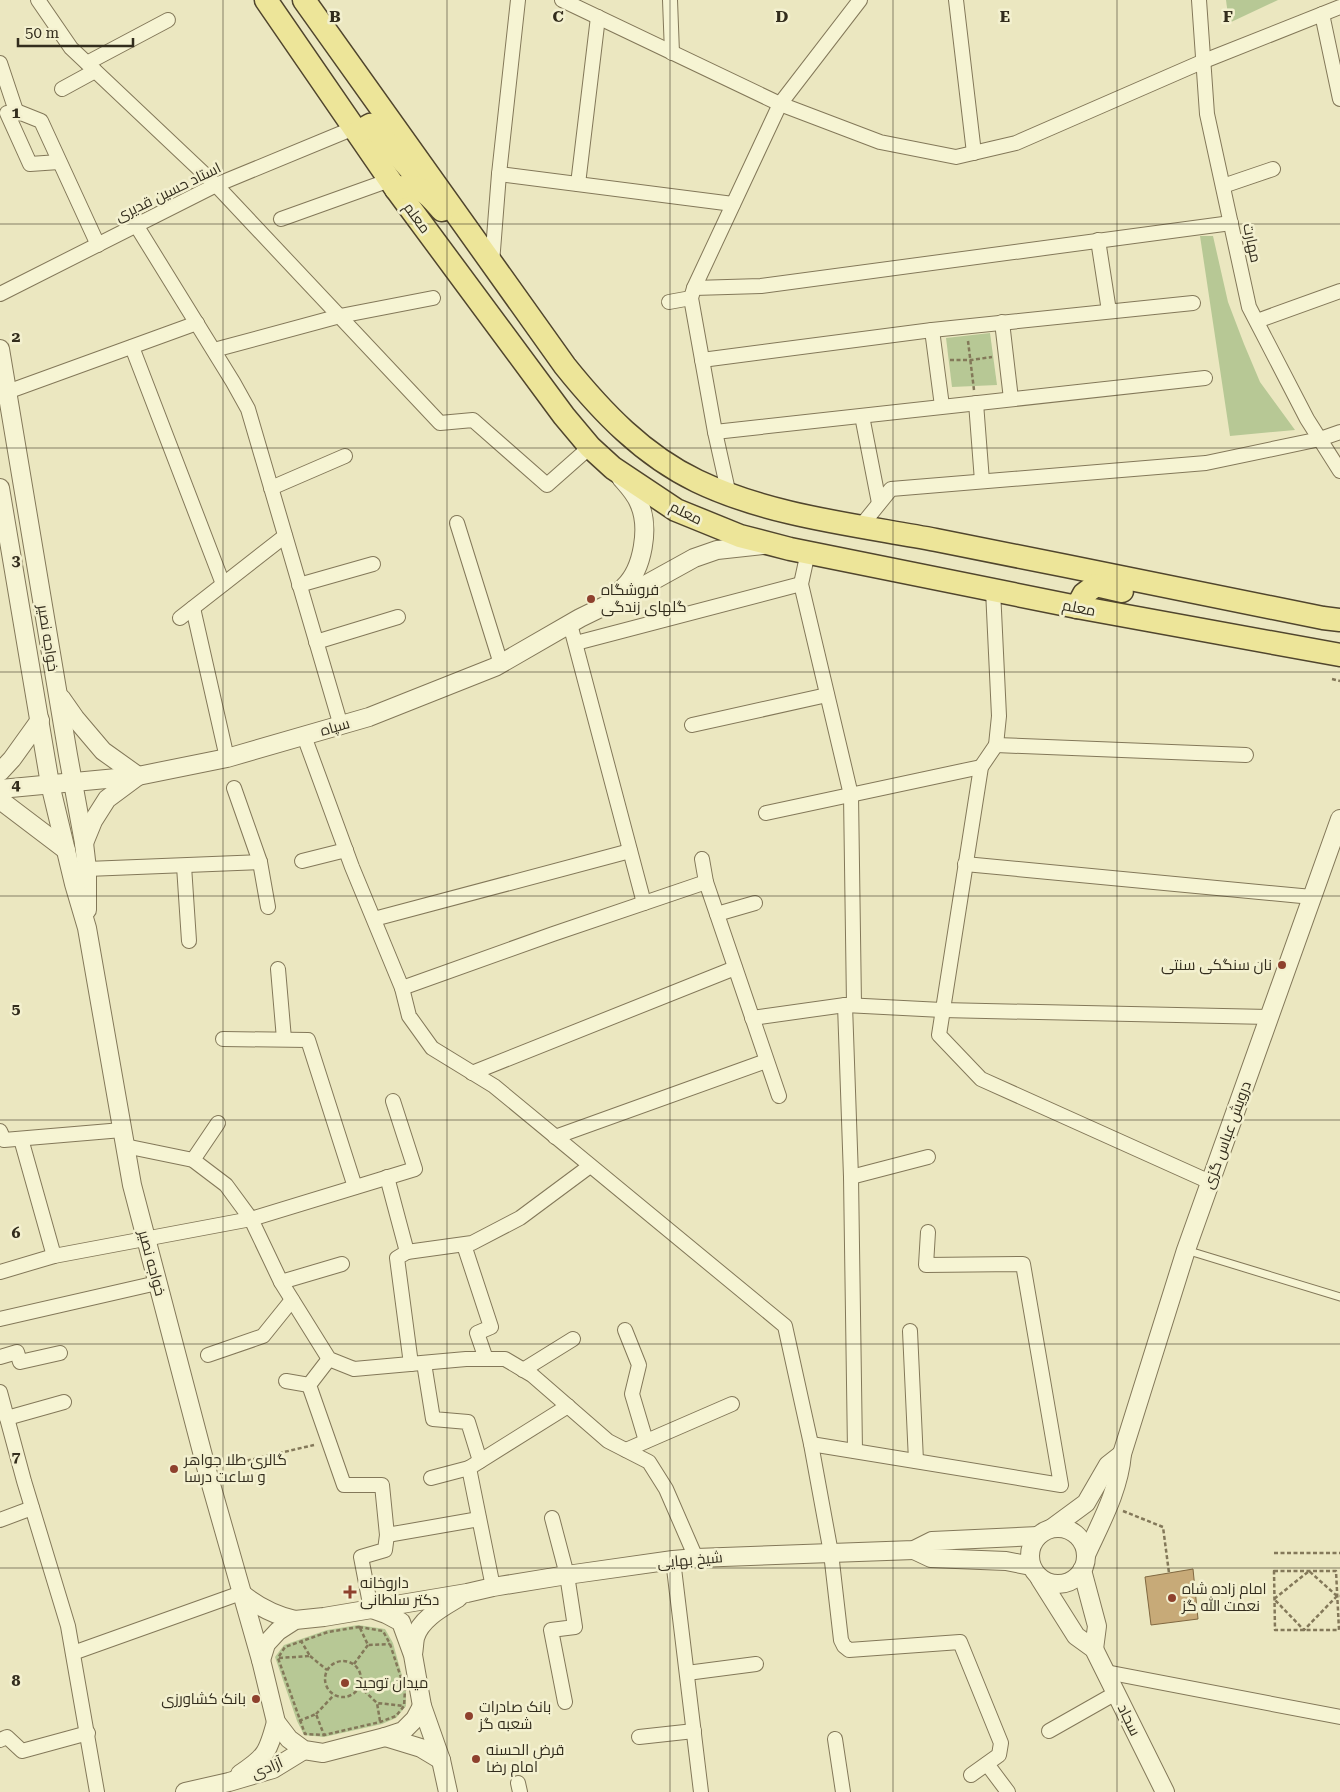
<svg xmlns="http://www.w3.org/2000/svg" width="1340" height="1792" font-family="'Roboto Serif',Cairo,serif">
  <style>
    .green { fill: #b7c895 }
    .building { fill: #c7aa78; stroke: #806840 }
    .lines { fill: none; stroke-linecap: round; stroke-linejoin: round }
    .service-casing { stroke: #837859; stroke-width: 9 }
    .minor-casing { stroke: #837859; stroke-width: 16 }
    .tertiary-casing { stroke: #837859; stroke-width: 20 }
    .primary-casing { stroke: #50452d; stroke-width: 25 }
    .path { stroke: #837859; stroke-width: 2.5; stroke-dasharray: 4 2.5; stroke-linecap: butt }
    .service { stroke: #f6f4d3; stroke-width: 7 }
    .minor { stroke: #f6f4d3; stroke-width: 14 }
    .tertiary { stroke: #f6f4d3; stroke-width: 18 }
    .primary { stroke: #ede599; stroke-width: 22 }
    .grid { fill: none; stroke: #332d1d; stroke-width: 1; stroke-opacity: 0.55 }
    .poi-dot { fill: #8e412d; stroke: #f3f0cf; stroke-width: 2 }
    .labels { text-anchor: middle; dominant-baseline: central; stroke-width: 5; stroke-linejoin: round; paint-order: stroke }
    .street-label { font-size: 15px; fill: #332d1d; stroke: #f3f0cf }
    .poi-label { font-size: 15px; fill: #332d1d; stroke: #f3f0cf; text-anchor: start }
    .grid-label { font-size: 16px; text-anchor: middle; font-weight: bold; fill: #332d1d; stroke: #f3f0cf; stroke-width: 5; stroke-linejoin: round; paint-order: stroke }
  </style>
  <rect width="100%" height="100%" fill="#ebe7c0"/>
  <g class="green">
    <path d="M 1226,0 L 1278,0 L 1229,23 Z"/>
    <path d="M 1200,236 L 1213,236 L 1228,302 L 1244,344 L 1260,382 L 1295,430 L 1230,436 Z"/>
    <path d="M 990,333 L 997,385 L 952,387 L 946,338 Z"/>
    <path d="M 358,1625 L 385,1629 L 393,1643 L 406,1690 L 406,1706 L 396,1718 L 382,1724 L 324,1737 L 304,1735 L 297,1721 L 275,1657 L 284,1645 L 327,1630 Z"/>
  </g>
  <path class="building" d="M 1193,1569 L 1198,1619 L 1151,1625 L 1145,1577 Z"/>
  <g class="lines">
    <defs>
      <path id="service" d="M 1186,1250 L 1340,1297"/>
      <g id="minor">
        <path d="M 38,0 L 71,48 L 216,185 L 440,423 L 473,420 L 547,485 L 590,447"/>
        <path d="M 562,0 L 780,104 L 880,142 L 956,157 L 1016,143 L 1204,61 L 1340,7"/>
        <path d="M 670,0 L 672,53"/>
        <path d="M 956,0 L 974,153"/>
        <path d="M 1199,0 L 1207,114 L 1249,307 L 1307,419 L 1340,471"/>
        <path d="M 1322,14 L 1340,99"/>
        <path d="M 0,63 L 16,111 L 8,113"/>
        <path d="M 87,63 L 168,20"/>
        <path d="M 62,89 L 95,71"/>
        <path d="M 16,111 L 41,121 L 98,245"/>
        <path d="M 7,113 L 30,164 L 59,162"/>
        <path d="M 499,174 L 733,204"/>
        <path d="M 578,184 L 598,17"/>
        <path d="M 1223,186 L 1273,169"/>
        <path d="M 281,219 L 390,180"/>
        <path d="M 136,225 L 233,382 L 248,409 L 341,726"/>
        <path d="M 1098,240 L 1109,311"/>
        <path d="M 492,263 L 499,174 L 518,0"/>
        <path d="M 694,288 L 761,286 L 1231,223"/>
        <path d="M 0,294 L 216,185 L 354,128"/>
        <path d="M 669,302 L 691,298"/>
        <path d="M 1257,321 L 1340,291"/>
        <path d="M 1002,322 L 1011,399"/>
        <path d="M 932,330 L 942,406"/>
        <path d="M 132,347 L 223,584"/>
        <path d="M 214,350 L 340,316 L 433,298"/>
        <path d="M 702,360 L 932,330 L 1193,303"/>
        <path d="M 7,392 L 197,323"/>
        <path d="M 976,403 L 982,481"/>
        <path d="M 862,416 L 879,503"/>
        <path d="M 715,432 L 1205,378"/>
        <path d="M 271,488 L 345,456"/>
        <path d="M 729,495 L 715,432 L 691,298 L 694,288 L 780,104 L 860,0"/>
        <path d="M 457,523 L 501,664"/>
        <path d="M 861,526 L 891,489 L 1206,463 L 1320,439 L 1340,432"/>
        <path d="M 808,552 L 801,584 L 851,795 L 854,1005"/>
        <path d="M 299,585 L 373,564"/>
        <path d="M 993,590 L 999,716 L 996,745 L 981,767 L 939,1035 L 981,1079 L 1210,1182"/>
        <path d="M 193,608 L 227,758"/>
        <path d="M 180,618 L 285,536"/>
        <path d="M 570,624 L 644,903"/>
        <path d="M 316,642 L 398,617"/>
        <path d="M 576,643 L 801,584"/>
        <path d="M 692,725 L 827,695"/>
        <path d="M 304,736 L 352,867 L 402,988 L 553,934 L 706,882"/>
        <path d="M 996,745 L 1246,755"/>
        <path d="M 234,788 L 260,862 L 268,907"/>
        <path d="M 766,813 L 981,767"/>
        <path d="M 702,859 L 706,882 L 779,1096"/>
        <path d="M 302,861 L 346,850"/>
        <path d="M 965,864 L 1312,897"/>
        <path d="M 184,866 L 189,941"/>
        <path d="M 87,869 L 260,862"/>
        <path d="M 717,914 L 755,903"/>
        <path d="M 374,919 L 630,851"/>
        <path d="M 278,969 L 284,1039"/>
        <path d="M 402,988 L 409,1016 L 432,1048 L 494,1086 L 785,1326 L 811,1444 L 831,1553 L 841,1640 L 844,1646 L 849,1650 L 960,1642 L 1001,1743 L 999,1755 L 971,1775"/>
        <path d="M 845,1005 L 851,1177 L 855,1451"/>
        <path d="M 752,1018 L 845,1005 L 942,1010 L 1269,1017"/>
        <path d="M 223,1039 L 308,1040 L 355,1187"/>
        <path d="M 472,1073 L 735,968"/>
        <path d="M 0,1131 L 4,1140 L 122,1130"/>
        <path d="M 555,1137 L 766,1061"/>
        <path d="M 21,1139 L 54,1256"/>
        <path d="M 125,1146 L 193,1160 L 226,1185 L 251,1219 L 281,1282 L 329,1359 L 354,1369 L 466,1359 L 505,1359 L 532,1375 L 608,1441 L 649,1462 L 666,1489 L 696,1558"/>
        <path d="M 193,1160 L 218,1123"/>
        <path d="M 387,1177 L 407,1252 L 397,1258 L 411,1364"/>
        <path d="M 851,1177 L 928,1157"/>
        <path d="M 464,1245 L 491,1327 L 477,1333 L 486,1359"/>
        <path d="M 407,1252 L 472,1243 L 520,1218 L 590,1166"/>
        <path d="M 0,1272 L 54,1256 L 251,1219 L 415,1169 L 393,1101"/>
        <path d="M 281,1282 L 342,1264"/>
        <path d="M 0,1319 L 157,1283"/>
        <path d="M 625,1330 L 639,1365 L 632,1394 L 646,1441"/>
        <path d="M 910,1331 L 916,1461"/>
        <path d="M 208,1355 L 263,1336 L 292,1300"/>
        <path d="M 0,1357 L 17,1352 L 20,1362 L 60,1353"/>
        <path d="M 329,1359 L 309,1385 L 344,1485 L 382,1485 L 387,1535 L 385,1550 L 361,1557 L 371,1609"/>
        <path d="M 424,1363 L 433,1419 L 468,1422 L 480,1461"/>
        <path d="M 523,1370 L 573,1339"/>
        <path d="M 286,1381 L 309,1385"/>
        <path d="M 0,1392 L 24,1481 L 68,1626 L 97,1792"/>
        <path d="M 7,1418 L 64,1402"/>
        <path d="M 811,1444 L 1061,1485 L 1023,1264 L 926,1265 L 928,1232"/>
        <path d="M 626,1450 L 732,1404"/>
        <path d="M 431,1478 L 469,1468"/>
        <path d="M 552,1518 L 567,1575 L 575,1627 L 551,1630 L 565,1702"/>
        <path d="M 0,1520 L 32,1508"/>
        <path d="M 387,1535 L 479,1519"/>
        <path d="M 673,1560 L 701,1792"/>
        <path d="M 493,1587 L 469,1468 L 568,1406"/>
        <path d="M 73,1653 L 241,1593"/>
        <path d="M 1106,1672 L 1340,1717"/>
        <path d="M 687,1673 L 756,1664"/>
        <path d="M 1049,1731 L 1116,1693"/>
        <path d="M 639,1737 L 694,1731"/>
        <path d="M 835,1739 L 843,1792"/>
        <path d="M 0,1740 L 7,1737 L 22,1751 L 88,1733"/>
        <path d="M 987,1764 L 1008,1792"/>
        <path d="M 518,1783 L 520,1792"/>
      </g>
      <g id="tertiary">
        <path d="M 0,349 L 68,755 L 84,843 L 87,869 L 87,910"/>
        <path d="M 0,488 L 50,784 L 74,884 L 87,928 L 132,1185 L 206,1467 L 261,1660 L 276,1722 L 289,1739 L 304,1750 L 323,1753 L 385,1737 L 403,1731 L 415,1719 L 422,1706"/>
        <path d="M 611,596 C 615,593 620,591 624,587 C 643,569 650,527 639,503 C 635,493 628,486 621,478"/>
        <path d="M 61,698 L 75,718 L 103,751 L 138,776 L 107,799 L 93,821 L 84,843"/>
        <path d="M 0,772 L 12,759 L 40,720"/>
        <path d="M 0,789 L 138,776 L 227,758 L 369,717 L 495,667 L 580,618 L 627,595 L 694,558 L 717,550 L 763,545"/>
        <path d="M 0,800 L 66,850"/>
        <path d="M 1052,1528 L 1086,1503 L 1108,1465 L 1122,1454"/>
        <circle cx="1058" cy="1556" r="28"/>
        <path d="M 914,1550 L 931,1558 L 1006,1561 L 1031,1566"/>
        <path d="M 1086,1555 C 1101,1522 1119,1490 1122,1454 L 1186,1250 L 1340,819"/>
        <path d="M 1082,1570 L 1097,1626 L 1094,1649"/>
        <path d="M 1040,1579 L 1076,1636 L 1094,1649 L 1165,1792"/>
        <path d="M 241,1593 C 258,1607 274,1615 295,1620"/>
        <path d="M 372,1609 L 386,1614 L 401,1622 L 413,1655 L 422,1706 L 441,1760 L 448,1792"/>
        <path d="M 413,1654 C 414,1649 414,1643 415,1638 C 420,1619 443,1607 458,1598"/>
        <path d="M 261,1660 L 266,1644 L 278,1631 L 295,1620 L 324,1617 L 467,1593 L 493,1587 L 567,1575 L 673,1560 L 696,1558 L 914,1550 L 932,1541 L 1038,1536"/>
        <path d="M 385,1737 L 421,1748 L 441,1760"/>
        <path d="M 240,1774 C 266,1757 268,1752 276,1722"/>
        <path d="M 185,1792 L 229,1782 L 273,1769 L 304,1750"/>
      </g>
      <g id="primary">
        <path d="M 266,0 L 396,189 L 564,416 L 590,447 L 613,468 L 676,510 L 740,536 L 790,549 L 1077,607 L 1340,655"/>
        <path d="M 304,0 L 565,366 C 602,412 643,455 697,481 C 770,516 857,525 936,540 C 1065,566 1194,591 1323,618 L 1340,620"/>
        <path d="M 358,132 L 370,125 L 373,127 L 410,169"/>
        <path d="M 396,189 C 418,181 428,194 442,210"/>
        <path d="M 1077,607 L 1084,594 L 1096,585 L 1122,591"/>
      </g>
    </defs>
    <use href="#service" class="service-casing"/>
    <use href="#minor" class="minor-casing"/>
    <use href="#tertiary" class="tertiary-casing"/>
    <use href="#primary" class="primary-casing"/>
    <g class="path">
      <path d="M 968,341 L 974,390"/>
      <path d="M 950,360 L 971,360 L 992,357"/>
      <path d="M 1332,679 L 1340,681"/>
      <path d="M 228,1465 L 314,1445"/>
      <path d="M 1123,1511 L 1163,1527 L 1169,1573"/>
      <path d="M 1274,1553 L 1340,1553"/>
      <path d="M 1274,1571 L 1336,1571 L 1339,1630 L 1275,1630 Z"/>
      <path d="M 1337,1596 L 1309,1571 L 1274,1599 L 1304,1630 L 1337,1596 L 1340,1596"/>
      <path d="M 359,1627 L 383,1631 L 390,1644 L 405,1690 L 404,1706 L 396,1716 L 380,1722 L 324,1735 L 305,1734 L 278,1658 L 285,1647 L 328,1632 Z"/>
      <path d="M 360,1628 L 368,1645 L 390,1644"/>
      <path d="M 310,1656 L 327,1670"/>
      <path d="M 279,1658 L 310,1656 L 301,1641"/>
      <circle cx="343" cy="1679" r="18"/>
      <path d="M 354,1664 L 368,1645"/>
      <path d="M 359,1686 L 377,1703"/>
      <path d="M 316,1714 L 334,1695"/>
      <path d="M 299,1721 L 316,1714 L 324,1735"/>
      <path d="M 380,1721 L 377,1703 L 404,1706"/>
    </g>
    <use href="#service" class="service"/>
    <use href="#minor" class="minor"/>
    <use href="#tertiary" class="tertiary"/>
    <use href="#primary" class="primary"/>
  </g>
  <path class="grid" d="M 223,0 L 223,1792M 447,0 L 447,1792M 670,0 L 670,1792M 893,0 L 893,1792M 1117,0 L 1117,1792M 0,224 L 1340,224M 0,448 L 1340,448M 0,672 L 1340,672M 0,896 L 1340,896M 0,1120 L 1340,1120M 0,1344 L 1340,1344M 0,1568 L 1340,1568"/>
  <g class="poi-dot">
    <circle cx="591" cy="599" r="5"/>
    <circle cx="1282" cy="965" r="5"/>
    <circle cx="174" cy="1469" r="5"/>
    <path d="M347.5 1584.5h5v5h5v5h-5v5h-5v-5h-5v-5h5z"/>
    <circle cx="1172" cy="1598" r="5"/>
    <circle cx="345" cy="1683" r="5"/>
    <circle cx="256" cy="1699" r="5"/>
    <circle cx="469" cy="1716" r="5"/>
    <circle cx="476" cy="1759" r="5"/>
  </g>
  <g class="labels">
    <g class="street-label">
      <text transform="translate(168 192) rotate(-26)">استاد حسین قدیری</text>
      <text transform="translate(417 218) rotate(54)">معلم</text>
      <text transform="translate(1252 243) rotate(78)">مهارت</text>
      <text transform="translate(686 513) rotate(26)">معلم</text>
      <text transform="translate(1079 608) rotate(11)">معلم</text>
      <text transform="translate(48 638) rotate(81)">خواجه نصیر</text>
      <text transform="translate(335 727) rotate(-16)">سپاه</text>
      <text transform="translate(1227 1135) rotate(-70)">درویش عباس گزی</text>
      <text transform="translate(152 1263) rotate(75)">خواجه نصیر</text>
      <text transform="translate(690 1560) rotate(-5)">شیخ بهایی</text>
      <text transform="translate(1129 1720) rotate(64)">سجاد</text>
      <text transform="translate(267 1768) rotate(-23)">آزادی</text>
    </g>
    <g class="poi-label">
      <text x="601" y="590">فروشگاه<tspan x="601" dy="17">گلهای زندگی</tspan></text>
      <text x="1272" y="965" text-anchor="end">نان سنگکی سنتی</text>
      <text x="184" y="1460">گالری طلا جواهر<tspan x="184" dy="17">و ساعت درسا</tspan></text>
      <text x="360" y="1583">داروخانه<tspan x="360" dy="17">دکتر سلطانی</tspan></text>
      <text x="1182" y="1589">امام زاده شاه<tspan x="1182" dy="17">نعمت الله گز</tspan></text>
      <text x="355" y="1683">میدان توحید</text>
      <text x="246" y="1699" text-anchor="end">بانک کشاورزی</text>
      <text x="479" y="1707">بانک صادرات<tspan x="479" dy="17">شعبه گز</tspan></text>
      <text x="486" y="1750">قرض الحسنه<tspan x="486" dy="17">امام رضا</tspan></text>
    </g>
  </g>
  <g class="grid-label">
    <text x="335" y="22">B</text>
    <text x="558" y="22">C</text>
    <text x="782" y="22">D</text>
    <text x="1005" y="22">E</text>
    <text x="1228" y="22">F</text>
    <text x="16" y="118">1</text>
    <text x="16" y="342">2</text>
    <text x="16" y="566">3</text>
    <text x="16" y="790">4</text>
    <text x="16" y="1014">5</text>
    <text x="16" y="1238">6</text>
    <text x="16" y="1462">7</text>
    <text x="16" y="1686">8</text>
  </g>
  <path d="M18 38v8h115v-8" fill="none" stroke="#332d1d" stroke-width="2.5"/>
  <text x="25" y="38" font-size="15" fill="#332d1d" stroke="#f3f0cf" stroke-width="4" paint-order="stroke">50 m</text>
</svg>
